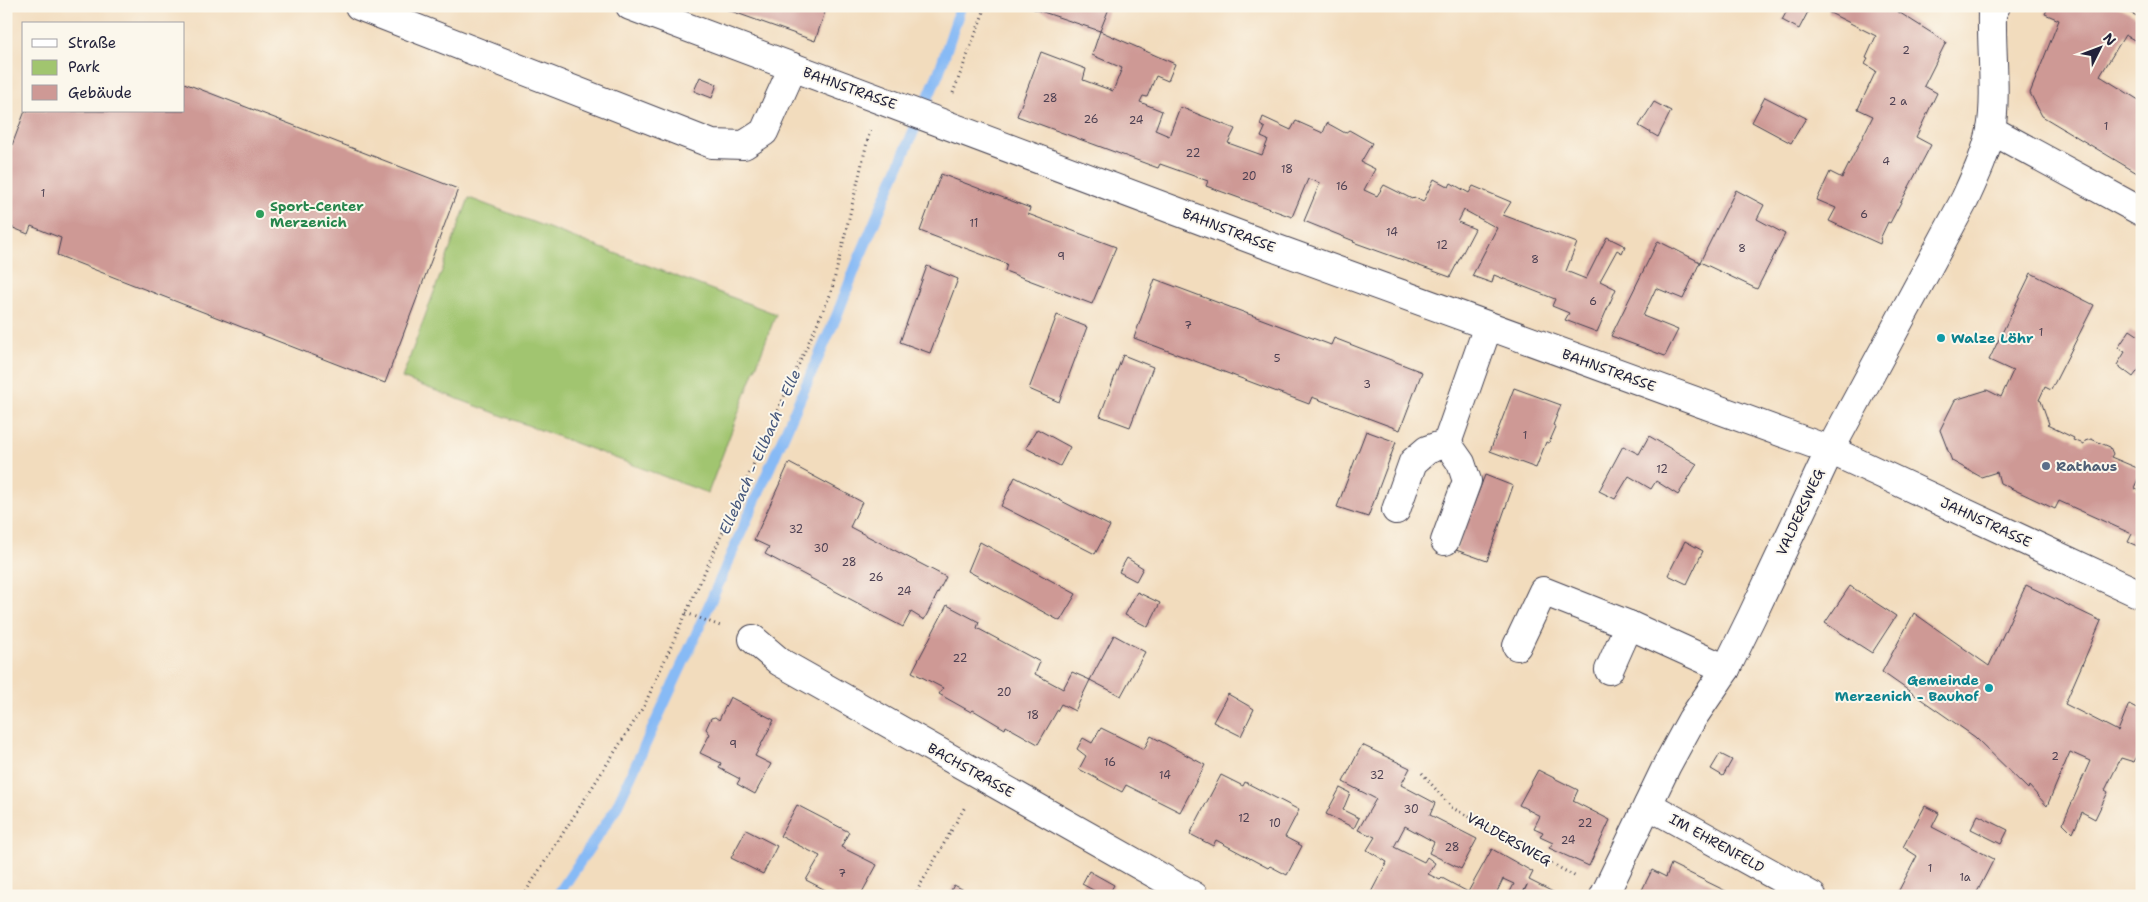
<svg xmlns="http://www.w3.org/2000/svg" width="2148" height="902" font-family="'Shantell Sans',sans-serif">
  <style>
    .green { fill: #a1c56f; stroke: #627455 }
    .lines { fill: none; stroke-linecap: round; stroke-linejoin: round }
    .stream { stroke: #87baf5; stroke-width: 11 }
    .building { fill: #ce9995 }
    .minor-casing { stroke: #413e4e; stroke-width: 30 }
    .path { stroke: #413e4e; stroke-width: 3; stroke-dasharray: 1 4; stroke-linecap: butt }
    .minor { stroke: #fff; stroke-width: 28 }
    .leisure-dot { fill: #2e9e5b; stroke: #fbf7ec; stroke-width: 2 }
    .culture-dot { fill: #0f9aa8; stroke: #fbf7ec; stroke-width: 2 }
    .service-dot { fill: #5c6f8a; stroke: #fbf7ec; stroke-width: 2 }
    .labels { text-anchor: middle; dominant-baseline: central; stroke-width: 4; stroke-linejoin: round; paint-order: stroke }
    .number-label { font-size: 11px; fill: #4d4052 }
    .street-label { font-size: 14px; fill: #22223b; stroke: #fbf7ec }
    .leisure-label { font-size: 14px; font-weight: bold; fill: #27864d; stroke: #fbf7ec; text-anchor: start }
    .culture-label { font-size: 14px; font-weight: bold; fill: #0d838f; stroke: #fbf7ec; text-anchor: start }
    .service-label { font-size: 14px; font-weight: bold; fill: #4e5e75; stroke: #fbf7ec; text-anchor: start }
    .water-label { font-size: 15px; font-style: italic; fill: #45577c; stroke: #fbf7ec }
  </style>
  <rect width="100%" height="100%" fill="#fbf7ec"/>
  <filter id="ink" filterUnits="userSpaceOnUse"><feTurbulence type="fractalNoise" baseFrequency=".02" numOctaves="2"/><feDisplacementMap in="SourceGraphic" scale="10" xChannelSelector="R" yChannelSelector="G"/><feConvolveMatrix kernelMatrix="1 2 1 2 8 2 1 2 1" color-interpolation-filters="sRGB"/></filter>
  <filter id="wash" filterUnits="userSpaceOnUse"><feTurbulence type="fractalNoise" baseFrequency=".0096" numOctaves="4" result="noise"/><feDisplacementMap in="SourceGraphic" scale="20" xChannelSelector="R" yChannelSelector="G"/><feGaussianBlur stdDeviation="1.12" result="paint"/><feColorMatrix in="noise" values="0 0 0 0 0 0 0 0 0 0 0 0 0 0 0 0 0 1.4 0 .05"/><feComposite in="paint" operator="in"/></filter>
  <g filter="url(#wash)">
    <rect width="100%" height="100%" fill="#f2dcbd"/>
    <path class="green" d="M 469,198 L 776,314 L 708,493 L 402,378 Z"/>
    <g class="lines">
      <path class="stream" d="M 557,896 L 615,810 L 694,639 L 837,315 L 858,261 L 939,72 L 961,6"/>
    </g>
    <g id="blocks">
      <g class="building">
        <path d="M 717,6 L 827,6 L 815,41 Z"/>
        <path d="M 1025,6 L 1110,6 L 1100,31 Z"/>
        <path d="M 1778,6 L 1811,6 L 1799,29 L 1782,20 L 1787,11 Z"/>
        <path d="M 1831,6 L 1889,6 L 1946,42 L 1924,86 L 1937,93 L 1916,137 L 1931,145 L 1890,223 L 1888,222 L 1880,239 L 1881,240 L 1880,244 L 1829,221 L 1836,208 L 1817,200 L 1830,172 L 1842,178 L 1873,116 L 1858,109 L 1876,71 L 1865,64 L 1868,59 L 1866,58 L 1876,36 L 1828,12 Z"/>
        <path d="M 2049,6 L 2116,6 L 2137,16 L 2138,14 L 2142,16 L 2142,44 L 2125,35 L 2100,76 L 2142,102 L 2142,176 L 2042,116 L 2030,93 L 2059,20 L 2045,14 Z"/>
        <path d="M 1100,31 L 1175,64 L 1168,81 L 1156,76 L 1147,97 L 1143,96 L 1140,102 L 1162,111 L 1155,130 L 1169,136 L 1180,107 L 1235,129 L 1228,143 L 1262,155 L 1268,140 L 1261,137 L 1265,128 L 1260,125 L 1263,117 L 1291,130 L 1296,121 L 1323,133 L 1327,123 L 1345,133 L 1349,130 L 1372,143 L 1361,162 L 1375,169 L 1364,190 L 1377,196 L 1384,185 L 1412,199 L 1414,197 L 1423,202 L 1434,179 L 1449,187 L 1451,183 L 1469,193 L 1473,186 L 1511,202 L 1503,215 L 1577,243 L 1566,271 L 1586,279 L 1607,237 L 1625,246 L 1622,253 L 1617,250 L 1600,281 L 1616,289 L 1597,332 L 1565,320 L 1569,313 L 1552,306 L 1555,299 L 1494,275 L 1492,283 L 1472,276 L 1497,228 L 1464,210 L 1458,222 L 1475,229 L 1450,277 L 1353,242 L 1354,241 L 1304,221 L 1320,183 L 1308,179 L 1292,217 L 1206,186 L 1208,181 L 1160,164 L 1158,168 L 1017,116 L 1041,52 L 1086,69 L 1083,80 L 1113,91 L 1122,68 L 1092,55 Z"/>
        <path d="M 700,77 L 717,84 L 712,98 L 694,91 Z"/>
        <path d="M 184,83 L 458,189 L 385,383 L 57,255 L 61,238 L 31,226 L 28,234 L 6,225 L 6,161 L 25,111 L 184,111 Z"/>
        <path d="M 1765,97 L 1806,118 L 1791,143 L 1752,122 Z"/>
        <path d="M 1654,102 L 1671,111 L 1658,137 L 1639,126 Z"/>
        <path d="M 941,174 L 1030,208 L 1028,214 L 1116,247 L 1092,304 L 1005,271 L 1007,264 L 920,231 Z"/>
        <path d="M 1736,190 L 1764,205 L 1757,219 L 1785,234 L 1757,289 L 1700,262 Z"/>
        <path d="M 1658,241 L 1700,262 L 1683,299 L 1656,288 L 1643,316 L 1678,330 L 1665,356 L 1611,336 Z"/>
        <path d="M 927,266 L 958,279 L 930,353 L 900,342 Z"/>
        <path d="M 2031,273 L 2094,305 L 2051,390 L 2045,387 L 2039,400 L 2041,401 L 2049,424 L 2047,425 L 2074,438 L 2073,440 L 2084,444 L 2085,441 L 2091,439 L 2110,447 L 2113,454 L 2111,457 L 2142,470 L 2134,488 L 2142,492 L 2142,548 L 2128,542 L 2132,534 L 2059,501 L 2055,509 L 2000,483 L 1997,472 L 1981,477 L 1952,461 L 1940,430 L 1955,400 L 1987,390 L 2001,397 L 2013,371 L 1989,360 Z"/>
        <path d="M 1155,279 L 1331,345 L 1334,338 L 1422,372 L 1400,430 L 1312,397 L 1309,404 L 1134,338 Z"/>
        <path d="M 1057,315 L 1087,327 L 1059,402 L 1029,389 Z"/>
        <path d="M 2130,330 L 2142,338 L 2142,365 L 2133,377 L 2117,365 L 2125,352 L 2118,348 Z"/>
        <path d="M 1123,355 L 1153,367 L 1130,427 L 1100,416 Z"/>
        <path d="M 1514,388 L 1561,405 L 1553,425 L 1556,427 L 1549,443 L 1546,442 L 1536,468 L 1490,451 Z"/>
        <path d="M 1037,429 L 1070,447 L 1060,466 L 1026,448 Z"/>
        <path d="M 1366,431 L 1396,442 L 1368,517 L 1337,507 Z"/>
        <path d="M 1649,436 L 1697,464 L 1678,495 L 1656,481 L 1651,489 L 1629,476 L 1615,499 L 1599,491 L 1623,446 L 1639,454 Z"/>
        <path d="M 789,463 L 862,502 L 850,527 L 946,577 L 924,620 L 911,612 L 903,627 L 765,554 L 769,547 L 754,540 Z"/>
        <path d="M 1485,475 L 1513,486 L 1487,561 L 1456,550 Z"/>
        <path d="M 1015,477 L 1110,526 L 1095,554 L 1001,506 Z"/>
        <path d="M 1685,541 L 1703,551 L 1687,584 L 1668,575 Z"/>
        <path d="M 980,542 L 1076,594 L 1060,621 L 968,571 Z"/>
        <path d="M 1127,558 L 1143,568 L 1136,581 L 1119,572 Z"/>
        <path d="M 2026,585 L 2101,621 L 2065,704 L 2118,731 L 2129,704 L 2142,711 L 2142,747 L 2134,762 L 2121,758 L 2105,790 L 2108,792 L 2095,819 L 2082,812 L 2073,833 L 2063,823 L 2090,761 L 2070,752 L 2047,806 L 2029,786 L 2028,789 L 1975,737 L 1882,672 L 1914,613 L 1989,666 Z"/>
        <path d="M 1850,586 L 1896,616 L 1872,653 L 1825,623 Z"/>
        <path d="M 1137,592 L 1160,603 L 1148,627 L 1125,615 Z"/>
        <path d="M 947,605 L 979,622 L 977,628 L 1040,662 L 1035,674 L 1063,689 L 1072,672 L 1090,680 L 1075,711 L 1061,704 L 1038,744 L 1006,726 L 1005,729 L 973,710 L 971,712 L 939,694 L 943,688 L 912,672 Z"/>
        <path d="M 1114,635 L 1145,652 L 1121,696 L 1090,680 Z"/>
        <path d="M 1228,694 L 1254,709 L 1241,736 L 1213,722 Z"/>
        <path d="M 730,697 L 774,720 L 755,756 L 771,764 L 755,794 L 737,784 L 740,779 L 719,768 L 721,763 L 700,753 L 710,734 L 706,729 L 711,718 L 715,717 L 719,720 Z"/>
        <path d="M 1101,728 L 1144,749 L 1151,736 L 1205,765 L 1180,812 L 1126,785 L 1122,792 L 1079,769 L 1086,756 L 1077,749 L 1083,738 L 1092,743 Z"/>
        <path d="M 1362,745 L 1410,768 L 1401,785 L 1435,803 L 1430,815 L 1477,839 L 1461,869 L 1429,853 L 1434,842 L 1405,826 L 1394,847 L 1424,862 L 1427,857 L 1435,863 L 1428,874 L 1440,880 L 1442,878 L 1468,892 L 1466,896 L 1420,896 L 1410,890 L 1407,896 L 1369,896 L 1387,862 L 1367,850 L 1375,837 L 1358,830 L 1376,799 L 1343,782 Z"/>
        <path d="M 1720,754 L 1732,760 L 1723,776 L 1711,769 Z"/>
        <path d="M 1538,770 L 1578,790 L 1573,801 L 1610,820 L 1589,866 L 1549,848 L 1553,843 L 1540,837 L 1543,832 L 1534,828 L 1540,816 L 1519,805 Z"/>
        <path d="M 1221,775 L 1243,786 L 1245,782 L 1299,810 L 1285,837 L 1302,846 L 1287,875 L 1270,866 L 1268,868 L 1216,840 L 1213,846 L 1190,834 Z"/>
        <path d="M 1340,788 L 1350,793 L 1343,810 L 1359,818 L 1354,828 L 1326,814 Z"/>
        <path d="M 797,805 L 849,832 L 841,847 L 877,865 L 860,896 L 837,896 L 806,880 L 820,856 L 780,836 Z"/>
        <path d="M 1925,806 L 1939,813 L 1932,827 L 1994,859 L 1975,896 L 1900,896 L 1897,894 L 1917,856 L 1903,847 Z"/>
        <path d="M 1978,815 L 2008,830 L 2001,844 L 1971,829 Z"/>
        <path d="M 746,830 L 777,846 L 763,874 L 731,858 Z"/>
        <path d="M 1492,849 L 1533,872 L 1529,880 L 1561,896 L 1522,896 L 1527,885 L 1521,896 L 1508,896 L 1514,884 L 1503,879 L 1495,896 L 1476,896 L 1468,892 Z"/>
        <path d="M 1671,864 L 1736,896 L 1639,896 L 1652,870 L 1666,877 Z"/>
        <path d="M 1089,871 L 1114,885 L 1108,896 L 1104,896 L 1082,884 Z"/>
        <path d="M 954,885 L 976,896 L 948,896 Z"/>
      </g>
    </g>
  </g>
  <g filter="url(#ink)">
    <use href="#blocks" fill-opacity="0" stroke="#413e4e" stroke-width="1"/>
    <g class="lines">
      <defs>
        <g id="minor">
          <path d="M 359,6 L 712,144 L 744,145 L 764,132 L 793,67"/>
          <path d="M 630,6 L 1264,244 L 1830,450 L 2142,595"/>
          <path d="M 1991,130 L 2142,212"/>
          <path d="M 1396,510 L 1413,462 L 1427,450 L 1447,443 L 1488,326"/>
          <path d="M 1445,541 L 1467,481 L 1461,463 L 1447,443"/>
          <path d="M 753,639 L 780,662 L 1194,896"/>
          <path d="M 1517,646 L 1543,591 L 1629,625 L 1726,669"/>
          <path d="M 1609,670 L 1629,625"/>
          <path d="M 1648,805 L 1812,896"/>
          <path d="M 1604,896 L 1667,765 L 1692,719 L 1726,669 L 1752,616 L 1830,450 L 1965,199 C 1975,177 1986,154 1991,130 C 1997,96 1991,49 1992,13 L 1996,6"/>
        </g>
      </defs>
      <use href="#minor" class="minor-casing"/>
      <g class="path">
        <path d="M 953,93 L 986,6"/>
        <path d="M 686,613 L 723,627"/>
        <path d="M 1422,773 L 1451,807 L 1576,877"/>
        <path d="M 523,896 L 644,706 L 831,293 L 870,130"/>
        <path d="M 914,896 L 966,805"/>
      </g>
      <use href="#minor" class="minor"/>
    </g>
  </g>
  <circle class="leisure-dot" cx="260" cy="214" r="5"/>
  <g class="culture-dot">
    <circle cx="1941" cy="338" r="5"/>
    <circle cx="1989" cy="688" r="5"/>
  </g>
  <circle class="service-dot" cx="2046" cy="466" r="5"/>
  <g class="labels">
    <g class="number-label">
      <text x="1906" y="50">2</text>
      <text x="1050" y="98">28</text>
      <text x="1898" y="101">2 a</text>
      <text x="1091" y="119">26</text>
      <text x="1136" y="120">24</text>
      <text x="2106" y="126">1</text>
      <text x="1193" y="153">22</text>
      <text x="1886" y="161">4</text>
      <text x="1287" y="169">18</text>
      <text x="1249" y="176">20</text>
      <text x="1342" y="186">16</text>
      <text x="43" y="193">1</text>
      <text x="1864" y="214">6</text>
      <text x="974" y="223">11</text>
      <text x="1392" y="232">14</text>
      <text x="1442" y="245">12</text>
      <text x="1742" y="248">8</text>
      <text x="1061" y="256">9</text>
      <text x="1535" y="259">8</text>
      <text x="1593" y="301">6</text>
      <text x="1188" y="325">7</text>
      <text x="2041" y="332">1</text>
      <text x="1277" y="358">5</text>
      <text x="1367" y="384">3</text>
      <text x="1525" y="435">1</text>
      <text x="1662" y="469">12</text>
      <text x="796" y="529">32</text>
      <text x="821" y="548">30</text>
      <text x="849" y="562">28</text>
      <text x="876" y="577">26</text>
      <text x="904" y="591">24</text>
      <text x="960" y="658">22</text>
      <text x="1004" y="692">20</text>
      <text x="1033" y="715">18</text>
      <text x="733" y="744">9</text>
      <text x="2055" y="756">2</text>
      <text x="1110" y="762">16</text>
      <text x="1165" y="775">14</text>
      <text x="1377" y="775">32</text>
      <text x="1411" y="809">30</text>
      <text x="1244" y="818">12</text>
      <text x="1275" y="823">10</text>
      <text x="1585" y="823">22</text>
      <text x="1568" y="840">24</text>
      <text x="1452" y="847">28</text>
      <text x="1930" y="868">1</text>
      <text x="842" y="873">7</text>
      <text x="1965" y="877">1a</text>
    </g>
    <g class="street-label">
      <text transform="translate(850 88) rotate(20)">BAHNSTRASSE</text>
      <text transform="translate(1229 230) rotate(21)">BAHNSTRASSE</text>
      <text transform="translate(1609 370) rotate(20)">BAHNSTRASSE</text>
      <text transform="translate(1800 512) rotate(-65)">VALDERSWEG</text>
      <text transform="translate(1986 522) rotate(25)">JAHNSTRASSE</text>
      <text transform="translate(971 770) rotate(29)">BACHSTRASSE</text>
      <text transform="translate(1509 839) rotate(29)">VALDERSWEG</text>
      <text transform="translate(1717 843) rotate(29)">IM EHRENFELD</text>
    </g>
    <g class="leisure-label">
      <text x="270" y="206">Sport-Center<tspan x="270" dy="16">Merzenich</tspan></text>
    </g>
    <g class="culture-label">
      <text x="1951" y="338">Walze Löhr</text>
      <text x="1979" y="680" text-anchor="end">Gemeinde<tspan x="1979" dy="16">Merzenich - Bauhof</tspan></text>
    </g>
    <g class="service-label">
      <text x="2056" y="466">Rathaus</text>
    </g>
    <g class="water-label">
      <text transform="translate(760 452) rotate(-66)">Ellebach - Ellbach - Elle</text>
    </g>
  </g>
  <rect width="2148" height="902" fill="none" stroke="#fbf7ec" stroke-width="25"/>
  <rect x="22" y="22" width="162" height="90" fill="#fbf7ec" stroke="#a4a2a5"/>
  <rect x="32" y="39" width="25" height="8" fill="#ffffff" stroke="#a4a2a5"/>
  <text x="68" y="48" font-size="15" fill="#22223b">Straße</text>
  <rect x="32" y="60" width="25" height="15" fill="#a1c56f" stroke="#a4a2a5"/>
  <text x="68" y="72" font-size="15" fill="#22223b">Park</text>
  <rect x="32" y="85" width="25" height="15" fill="#ce9995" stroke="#a4a2a5"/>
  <text x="68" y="98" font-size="15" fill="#22223b">Gebäude</text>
  <g transform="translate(2100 48) rotate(48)" stroke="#fbf7ec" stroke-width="4" paint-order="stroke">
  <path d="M0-4L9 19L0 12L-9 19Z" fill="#22223b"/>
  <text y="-8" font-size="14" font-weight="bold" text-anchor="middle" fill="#22223b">N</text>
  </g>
</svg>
